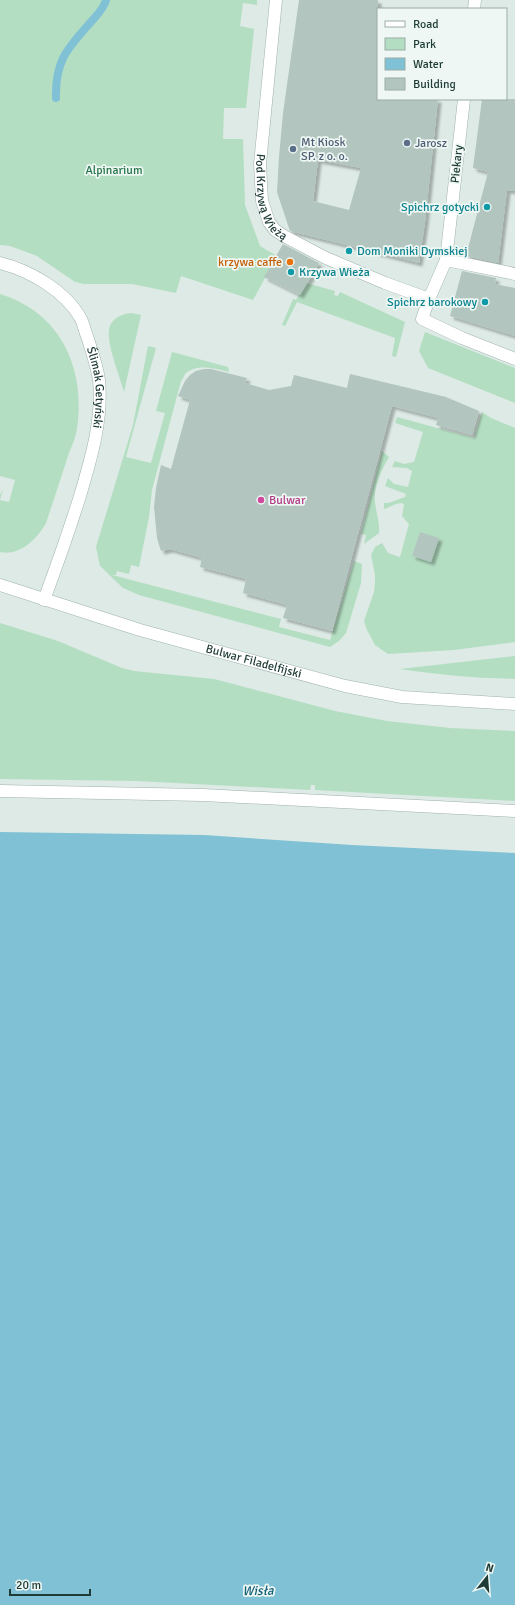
<svg xmlns="http://www.w3.org/2000/svg" width="515" height="1605" font-family="Signika,sans-serif">
  <style>
    .green { fill: #b4dec2 }
    .water { fill: #80c1d5 }
    .lines { fill: none; stroke-linecap: round; stroke-linejoin: round }
    .stream { stroke: #80c1d5; stroke-width: 8 }
    .building { fill: #b2c5bf; fill-rule: evenodd; filter: url(#shadow) }
    .minor-casing { stroke: #a0b2ad; stroke-width: 13 }
    .minor { stroke: #fff; stroke-width: 12 }
    .service-dot { fill: #5c6f8a; stroke: #eef7f3; stroke-width: 1.5 }
    .culture-dot { fill: #0f9aa8; stroke: #eef7f3; stroke-width: 1.5 }
    .food-dot { fill: #e8710a; stroke: #eef7f3; stroke-width: 1.5 }
    .hotel-dot { fill: #d1479c; stroke: #eef7f3; stroke-width: 1.5 }
    .labels { text-anchor: middle; dominant-baseline: central; stroke-width: 3.5; stroke-linejoin: round; paint-order: stroke }
    .service-label { font-size: 12px; fill: #4e5e75; stroke: #eef7f3; text-anchor: start }
    .street-label { font-size: 12px; fill: #1e3b35; stroke: #eef7f3 }
    .park-label { font-size: 12px; fill: #25744a; stroke: #eef7f3 }
    .culture-label { font-size: 12px; fill: #0d838f; stroke: #eef7f3; text-anchor: end }
    .food-label { font-size: 12px; fill: #c56008; stroke: #eef7f3; text-anchor: end }
    .hotel-label { font-size: 12px; fill: #b23c85; stroke: #eef7f3; text-anchor: start }
    .water-label { font-size: 13px; font-style: italic; fill: #14627a; stroke: #eef7f3 }
  </style>
  <defs>
    <filter id="shadow"><feDropShadow dx="3.5" dy="3.5" stdDeviation="1" flood-color="#0004"/></filter>
  </defs>
  <rect width="100%" height="100%" fill="#ddeae5"/>
  <g class="green">
    <path d="M 0,0 L 257,0 L 257,5 L 243,3 L 240,26 L 254,29 L 246,108 L 224,108 L 223,139 L 243,139 L 245,205 L 260,246 L 277,256 L 253,300 L 181,276 L 176,293 L 132,284 L 84,284 L 75,282 L 37,256 L 10,246 L 0,245 Z"/>
    <path d="M 306,283 L 335,291 L 334,295 L 338,296 L 340,292 L 405,322 L 396,357 L 392,356 L 395,338 L 297,302 L 285,326 L 282,325 L 293,299 L 296,300 Z"/>
    <path d="M 0,294 C 60,312 86,368 77,428 C 76,438 70,449 67,459 C 60,481 53,502 46,523 C 38,538 19,557 0,552 L 0,495 L 3,489 L 0,500 L 9,502 L 15,480 L 0,476 Z"/>
    <path d="M 131,313 L 141,315 L 124,392 C 120,377 107,345 109,331 C 110,319 121,314 131,313 Z"/>
    <path d="M 425,332 L 515,368 L 515,403 L 428,368 L 419,351 Z"/>
    <path d="M 148,346 L 156,348 L 126,457 L 151,463 L 165,413 L 156,411 L 172,352 L 228,367 L 229,372 C 216,369 198,363 186,373 C 184,375 183,379 181,381 L 152,490 L 149,517 L 139,567 L 131,565 L 129,574 L 117,571 L 116,575 L 112,575 L 281,619 L 279,627 L 330,640 L 354,561 L 362,564 L 361,583 L 346,633 L 339,641 L 330,647 L 139,595 L 123,588 L 100,566 L 96,547 L 133,425 Z"/>
    <path d="M 482,412 L 491,418 L 515,428 L 515,642 L 454,650 L 388,654 L 375,645 L 367,630 L 364,621 L 374,592 L 375,583 L 375,575 L 371,555 L 375,547 L 382,543 L 388,553 L 400,557 L 409,524 L 402,516 L 404,505 L 402,503 C 395,503 391,507 384,509 L 384,503 L 389,503 L 405,497 L 406,494 L 385,486 L 388,478 L 394,484 L 408,487 L 412,471 L 407,468 L 392,467 L 395,461 L 404,464 L 414,462 L 423,432 L 395,423 L 397,417 L 474,438 Z"/>
    <path d="M 382,451 L 389,457 C 382,469 373,487 375,502 C 376,513 380,522 379,533 L 364,544 L 366,535 L 361,534 Z"/>
    <path d="M 0,623 L 58,641 L 122,668 L 134,671 L 214,679 L 335,711 L 387,721 L 450,728 L 515,731 L 515,801 L 315,790 L 315,785 L 311,785 L 310,790 L 137,781 L 0,779 Z"/>
    <path d="M 515,656 L 515,679 C 476,678 439,675 400,669 Z"/>
  </g>
  <path class="water" d="M 0,832 L 204,835 L 352,845 L 515,853 L 515,1605 L 0,1605 Z"/>
  <g class="lines">
    <path class="stream" d="M 56,98 C 55,61 67,49 90,23 C 96,16 104,9 106,0"/>
  </g>
  <g class="building">
    <path d="M 299,0 L 378,0 L 378,99 L 438,99 L 425,222 L 419,263 L 290,231 L 277,192 L 279,157 L 283,113 ZM 318,160 L 361,168 L 349,210 L 313,201 Z"/>
    <path d="M 482,99 L 515,99 L 515,191 L 507,190 L 498,263 L 466,256 L 488,172 L 473,168 Z"/>
    <path d="M 283,244 L 319,263 L 300,295 L 264,277 Z"/>
    <path d="M 462,271 L 496,278 L 495,284 L 515,288 L 515,336 L 450,316 Z"/>
    <path d="M 204,369 L 211,369 L 247,378 L 245,383 L 269,390 L 291,386 L 294,375 L 347,388 L 350,374 L 446,397 L 479,411 L 472,435 L 436,425 L 438,418 L 392,406 L 332,631 L 283,618 L 287,605 L 243,593 L 246,579 L 200,567 L 202,558 L 170,549 L 161,551 L 157,538 L 154,507 L 156,488 L 161,465 L 171,469 L 190,400 L 178,396 L 185,381 L 190,375 L 196,371 Z"/>
    <path d="M 420,532 L 439,538 L 431,562 L 412,556 Z"/>
  </g>
  <g class="lines">
    <defs>
      <g id="minor">
        <path id="s1" d="M 276,0 L 260,164 L 262,201 L 269,222 L 275,230 L 284,236 L 326,258 L 385,283 L 429,299"/>
        <path d="M 474,9 L 475,0"/>
        <path d="M 464,99 L 446,260 L 429,299 L 422,319 L 462,338 L 515,359"/>
        <path d="M 446,260 L 515,274"/>
        <path id="s2" d="M 0,263 C 29,270 66,291 81,319 C 84,325 85,332 88,339 C 92,352 97,366 99,380 C 103,419 91,459 80,496 C 69,531 57,565 44,600"/>
        <path id="s3" d="M 0,585 L 140,630 L 345,686 L 402,697 L 515,704"/>
        <path d="M 0,791 L 203,795 L 515,811"/>
      </g>
    </defs>
    <use href="#minor" class="minor-casing"/>
    <use href="#minor" class="minor"/>
  </g>
  <g class="service-dot">
    <circle cx="407" cy="143" r="4"/>
    <circle cx="293" cy="149" r="4"/>
  </g>
  <g class="culture-dot">
    <circle cx="487" cy="207" r="4"/>
    <circle cx="349" cy="251" r="4"/>
    <circle cx="291" cy="272" r="4"/>
    <circle cx="485" cy="302" r="4"/>
  </g>
  <circle class="food-dot" cx="290" cy="262" r="4"/>
  <circle class="hotel-dot" cx="261" cy="500" r="4"/>
  <g class="labels">
    <g class="service-label">
      <text x="301" y="142">Mt Kiosk<tspan x="301" dy="14">SP. z o. o.</tspan></text>
      <text x="415" y="143">Jarosz</text>
    </g>
    <g class="street-label">
      <text transform="translate(457 164) rotate(-84)">Piekary</text>
      <text stroke="none"><textPath href="#s1" startOffset="201">Pod Krzywą Wieżą</textPath></text>
      <text stroke="none"><textPath href="#s2" startOffset="172">Ślimak Getyński</textPath></text>
      <text stroke="none"><textPath href="#s3" startOffset="265">Bulwar Filadelfijski</textPath></text>
    </g>
    <g class="park-label">
      <text x="114" y="170">Alpinarium</text>
    </g>
    <g class="culture-label">
      <text x="479" y="207">Spichrz gotycki</text>
      <text x="357" y="251" text-anchor="start">Dom Moniki Dymskiej</text>
      <text x="299" y="272" text-anchor="start">Krzywa Wieża</text>
      <text x="477" y="302">Spichrz barokowy</text>
    </g>
    <g class="food-label">
      <text x="282" y="262">krzywa caffe</text>
    </g>
    <g class="hotel-label">
      <text x="269" y="500">Bulwar</text>
    </g>
    <g class="water-label">
      <text transform="translate(258 1591) rotate(-1)">Wisła</text>
    </g>
  </g>
  <rect x="377" y="8" width="130" height="92" fill="#eef7f3" stroke="#9baca7"/>
  <rect x="385" y="21" width="20" height="6" fill="#ffffff" stroke="#9baca7"/>
  <text x="413" y="28" font-size="12" fill="#1e3b35">Road</text>
  <rect x="385" y="38" width="20" height="12" fill="#b4dec2" stroke="#9baca7"/>
  <text x="413" y="48" font-size="12" fill="#1e3b35">Park</text>
  <rect x="385" y="58" width="20" height="12" fill="#80c1d5" stroke="#9baca7"/>
  <text x="413" y="68" font-size="12" fill="#1e3b35">Water</text>
  <rect x="385" y="78" width="20" height="12" fill="#b2c5bf" stroke="#9baca7"/>
  <text x="413" y="88" font-size="12" fill="#1e3b35">Building</text>
  <g transform="translate(487 1577) rotate(17)" stroke="#eef7f3" stroke-width="3" paint-order="stroke">
  <path d="M0-3L7 15L0 10L-7 15Z" fill="#1e3b35"/>
  <text y="-6" font-size="11" font-weight="bold" text-anchor="middle" fill="#1e3b35">N</text>
  </g>
  <path d="M10 1589v6h80v-6" fill="none" stroke="#1e3b35" stroke-width="2"/>
  <text x="16" y="1589" font-size="12" fill="#1e3b35" stroke="#eef7f3" stroke-width="3" paint-order="stroke">20 m</text>
</svg>
